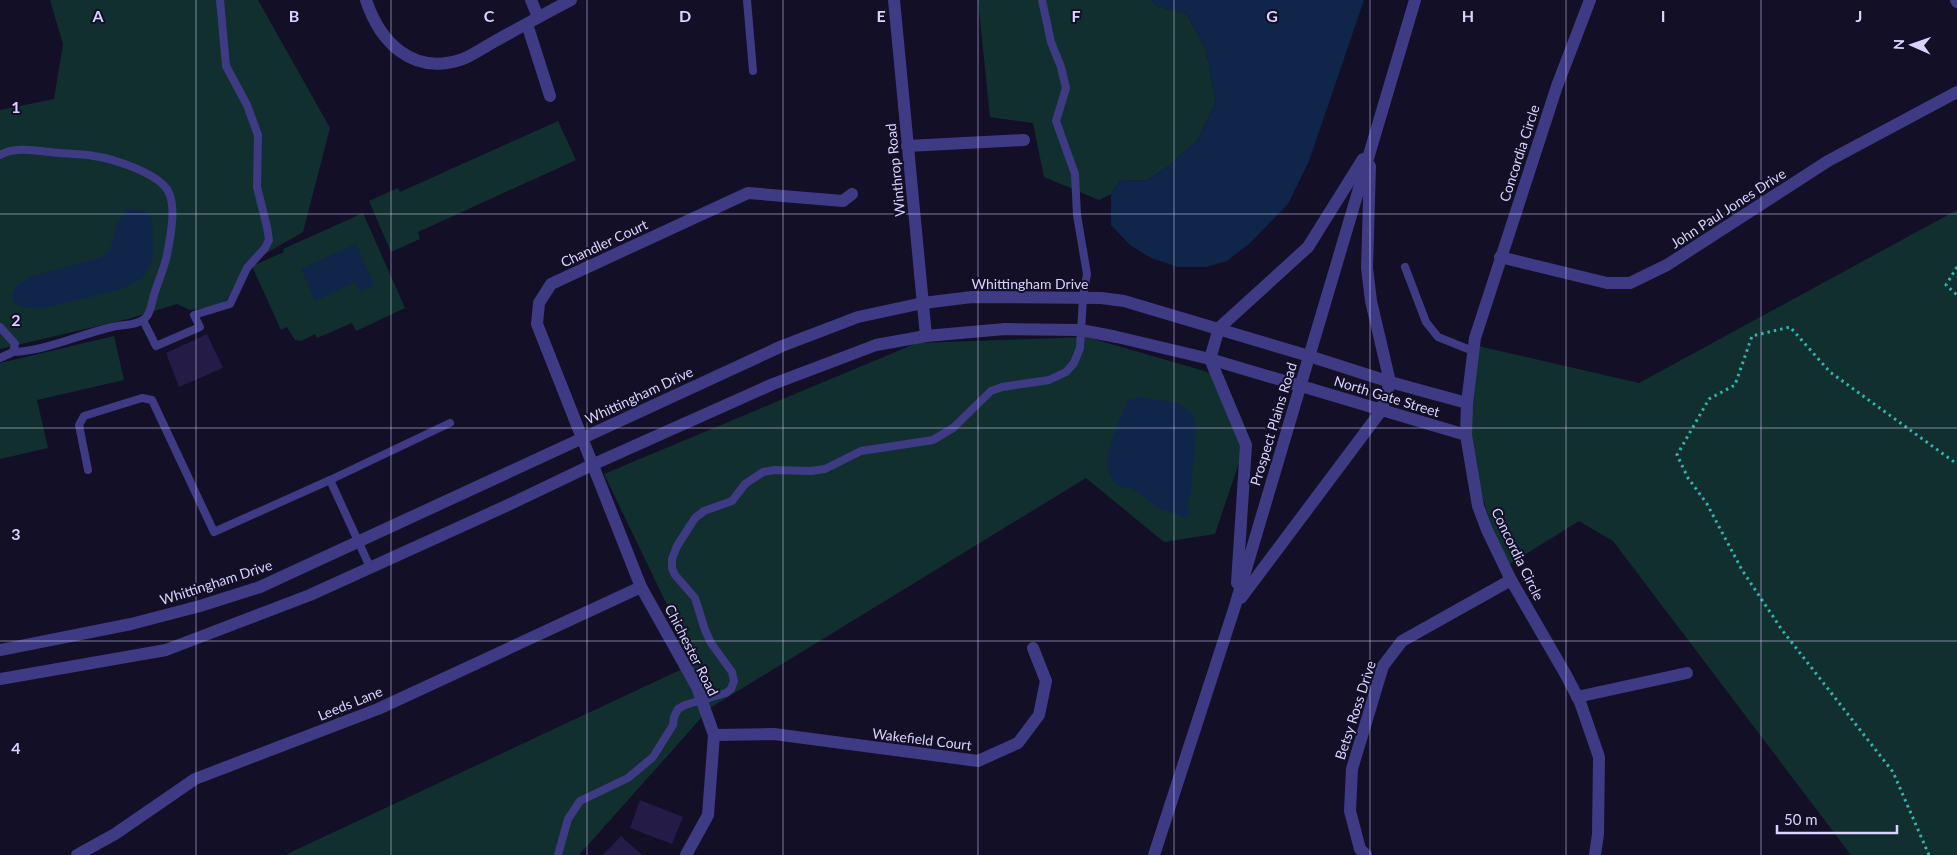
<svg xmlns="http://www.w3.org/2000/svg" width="1957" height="855" font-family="Lato,sans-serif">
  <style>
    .green { fill: #122f2f }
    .water { fill: #0f254a }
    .building { fill: #241b46 }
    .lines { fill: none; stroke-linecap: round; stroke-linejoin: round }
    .path { stroke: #30b6af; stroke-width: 3; stroke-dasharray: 2.5 4; stroke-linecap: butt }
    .service { stroke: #3e3b84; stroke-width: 8 }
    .minor { stroke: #3e3b84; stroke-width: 12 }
    .tertiary { stroke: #3e3b84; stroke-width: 12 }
    .grid { fill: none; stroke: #d9d4ff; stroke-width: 1; stroke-opacity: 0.55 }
    .labels { text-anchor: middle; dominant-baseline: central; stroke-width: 4; stroke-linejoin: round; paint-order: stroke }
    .street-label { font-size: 14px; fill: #d9d4ff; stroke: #130f26 }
    .grid-label { font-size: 16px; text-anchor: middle; font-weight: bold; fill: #d9d4ff; stroke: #130f26; stroke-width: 4; stroke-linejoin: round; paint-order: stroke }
  </style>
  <rect width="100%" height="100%" fill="#130f26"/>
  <g class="green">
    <path d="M 50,0 L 258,0 L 330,128 L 303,232 L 246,265 L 226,301 L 208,308 L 190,310 L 177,304 L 128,319 L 0,349 L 0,110 L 54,99 L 63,44 Z"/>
    <path d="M 978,0 L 1151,0 L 1157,6 L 1187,14 L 1206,50 L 1216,101 L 1198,140 L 1165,169 L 1147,180 L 1120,181 L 1111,194 L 1099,200 L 1044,177 L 1033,123 L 990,117 Z"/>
    <path d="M 558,121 L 576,160 L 418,232 L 420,239 L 391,252 L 369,201 L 398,188 L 400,192 Z"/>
    <path d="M 1957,210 L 1957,855 L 1851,855 L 1613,541 L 1579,521 L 1505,567 L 1472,464 L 1467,403 L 1478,346 L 1639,383 Z"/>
    <path d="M 363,213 L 405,308 L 356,331 L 352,323 L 317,338 L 315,334 L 301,341 L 295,340 L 287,327 L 281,330 L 252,266 L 284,252 L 283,249 Z"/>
    <path d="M 114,336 L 124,380 L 37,400 L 48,448 L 0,459 L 0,363 Z"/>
    <path d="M 1087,337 L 1218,375 L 1245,445 L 1215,534 L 1164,542 L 1086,478 L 710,708 L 579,855 L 285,855 L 695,663 L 604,474 L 917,343 Z"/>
  </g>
  <g class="water">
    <path d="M 1151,0 L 1364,0 L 1309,161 L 1288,204 L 1250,243 L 1227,261 L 1206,267 L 1178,267 L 1151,258 L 1130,245 L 1111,225 L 1111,194 L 1120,181 L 1147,180 L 1165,169 L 1198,140 L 1216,101 L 1206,50 L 1187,14 L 1157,6 Z"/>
    <path d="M 127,209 L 138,209 L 150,213 L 153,228 L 153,259 L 143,278 L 119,290 L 41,309 L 23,307 L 14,303 L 12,295 L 17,285 L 33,276 L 102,257 L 110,250 L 117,224 Z"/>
    <path d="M 356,244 L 374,285 L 360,292 L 355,282 L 315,301 L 301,269 Z"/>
    <path d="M 1140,397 L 1177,403 L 1192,412 L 1196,429 L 1191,493 L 1187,506 L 1191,514 L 1184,518 C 1176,512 1168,513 1159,508 C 1150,503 1143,495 1134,490 C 1128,486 1122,489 1116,484 C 1095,465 1120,421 1128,400 Z"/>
  </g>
  <g class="building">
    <path d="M 207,334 L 223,368 L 179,387 L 166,353 Z"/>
    <path d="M 640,800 L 683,817 L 672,844 L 630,828 Z"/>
    <path d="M 621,836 L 642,855 L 603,855 Z"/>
  </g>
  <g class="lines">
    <g class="path">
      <path d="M 1957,267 L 1946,285 L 1957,295"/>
      <path d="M 1929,855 L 1893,772 L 1782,630 L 1742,570 L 1707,504 L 1688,478 L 1677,455 L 1709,399 L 1735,385 L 1752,336 L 1790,327 L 1830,372 L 1957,464"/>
    </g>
    <g class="service">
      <path d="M 747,0 L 753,71"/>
      <path d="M 0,155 C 17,145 41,152 60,153 C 71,154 83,154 94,156 C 114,159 158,173 168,191 C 177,207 170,238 167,255 C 164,269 158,281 154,295 C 152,301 151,311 147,316 C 140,326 123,324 112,327 C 78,335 48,350 13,352"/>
      <path d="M 1405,267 L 1426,322 L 1438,337 L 1473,351"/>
      <path d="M 143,320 L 156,346 L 200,327 L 194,315 L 230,304 L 247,268 L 265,248 L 269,240 L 267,227 L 257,187 L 258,135 L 247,105 L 226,66 L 220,0"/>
      <path d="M 0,327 L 15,344 L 13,352 L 0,358"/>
      <path d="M 88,470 L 79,425 L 84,416 L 142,398 L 152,400 L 214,532 L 330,480"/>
      <path d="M 370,567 L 330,480 L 450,423"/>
      <path d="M 558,855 L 568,819 L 580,801 L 628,778 L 653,757 L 673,725 L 674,717 L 678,709 L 685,705 L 726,693 L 731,689 L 734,681 L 732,672 L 711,643 L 705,630 L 695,598 L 675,575 L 672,568 L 672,559 L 677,546 L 695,518 L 704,511 L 732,501 L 745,484 L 763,472 L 774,470 L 811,471 L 825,469 L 861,451 L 933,440 L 953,428 L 991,391 L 1002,387 L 1049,380 L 1066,372 L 1074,363 L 1080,348 L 1083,297 L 1087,274 L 1077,215 L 1075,174 L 1056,121 L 1066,88 L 1061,67 L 1051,42 L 1042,0"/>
    </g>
    <g class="minor">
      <path d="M 366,0 C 380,42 412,75 460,60 C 470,57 481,49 490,44 C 517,29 544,14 571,0"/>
      <path d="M 531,0 L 538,17"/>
      <path d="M 894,0 L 926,336"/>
      <path d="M 1590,0 L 1557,86 L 1475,338 L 1467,403 L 1466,435 L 1478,506 L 1487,530 L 1511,580 L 1566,675 L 1580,702 L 1599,757 L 1598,834 L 1595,855"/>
      <path d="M 1956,0 L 1957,2"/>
      <path d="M 527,24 L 550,96"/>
      <path d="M 907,146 L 1024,140"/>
      <path d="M 1500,257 L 1607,283 L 1630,283 L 1667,265 L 1828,161 L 1957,92"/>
      <path d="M 0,650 L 131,624 L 200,606 L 260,587 L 782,346 L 858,317 L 923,303 L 972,297 L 1101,298 L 1124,301 L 1309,356 L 1390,382 L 1467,403"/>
      <path d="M 0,679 L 166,650 L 310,595 L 506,506 L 594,464 L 773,384 L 876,345 L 926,336 L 1005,329 L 1081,330 L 1117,337 L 1210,359 L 1466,435"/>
      <path d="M 1577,697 L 1687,673"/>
      <path d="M 714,735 L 774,734 L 978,761 L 1018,743 L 1039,715 L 1046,681 L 1033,648"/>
      <path d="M 77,855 L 115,834 L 195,779 L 378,709 L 641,587"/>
      <path d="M 686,855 L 708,815 L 714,735 L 697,687 L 641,587 L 537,324 L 539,303 L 551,284 L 748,193 L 843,201 L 852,194"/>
      <path d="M 1366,855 L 1360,849 L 1350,811 L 1352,769 L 1383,666 L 1402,641 L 1511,580"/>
    </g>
    <g class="tertiary">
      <path d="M 1237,583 L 1246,445 L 1210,359 L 1219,328 L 1308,247 L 1363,159"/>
      <path d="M 1241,598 L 1381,411 L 1390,382 L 1371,301 L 1367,268 L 1370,166"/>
      <path d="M 1154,855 L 1235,606 L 1415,0"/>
    </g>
  </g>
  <path class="grid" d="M 196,0 L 196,855M 391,0 L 391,855M 587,0 L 587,855M 783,0 L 783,855M 978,0 L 978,855M 1174,0 L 1174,855M 1370,0 L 1370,855M 1566,0 L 1566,855M 1761,0 L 1761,855M 0,214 L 1957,214M 0,428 L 1957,428M 0,641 L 1957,641"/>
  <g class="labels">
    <g class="street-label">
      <text transform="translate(1519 153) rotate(-72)">Concordia Circle</text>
      <text transform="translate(895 170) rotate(-96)">Winthrop Road</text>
      <text transform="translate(1728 208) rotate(-33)">John Paul Jones Drive</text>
      <text transform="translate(604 243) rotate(-25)">Chandler Court</text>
      <text x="1030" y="283">Whittingham Drive</text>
      <text transform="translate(639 395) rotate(-25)">Whittingham Drive</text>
      <text transform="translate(1387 396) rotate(17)">North Gate Street</text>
      <text transform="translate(1273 424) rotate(-73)">Prospect Plains Road</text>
      <text transform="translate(1518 554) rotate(64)">Concordia Circle</text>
      <text transform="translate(216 582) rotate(-18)">Whittingham Drive</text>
      <text transform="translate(692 650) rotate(63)">Chichester Road</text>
      <text transform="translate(350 703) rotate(-22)">Leeds Lane</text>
      <text transform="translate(1355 710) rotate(-72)">Betsy Ross Drive</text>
      <text transform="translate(922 739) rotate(7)">Wakefield Court</text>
    </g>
  </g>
  <g class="grid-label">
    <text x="98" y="22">A</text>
    <text x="294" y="22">B</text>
    <text x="489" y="22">C</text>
    <text x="685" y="22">D</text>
    <text x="881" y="22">E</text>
    <text x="1076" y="22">F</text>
    <text x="1272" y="22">G</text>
    <text x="1468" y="22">H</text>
    <text x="1663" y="22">I</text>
    <text x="1859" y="22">J</text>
    <text x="16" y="113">1</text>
    <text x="16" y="326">2</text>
    <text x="16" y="540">3</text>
    <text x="16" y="754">4</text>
  </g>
  <g transform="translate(1912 45) rotate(272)" stroke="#130f26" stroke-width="4" paint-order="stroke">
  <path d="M0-4L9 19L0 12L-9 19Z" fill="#d9d4ff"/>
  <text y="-8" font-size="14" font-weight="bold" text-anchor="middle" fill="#d9d4ff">N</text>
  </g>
  <path d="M1777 825v8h120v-8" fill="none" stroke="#d9d4ff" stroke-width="2.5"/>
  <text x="1784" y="825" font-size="15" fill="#d9d4ff" stroke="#130f26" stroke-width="4" paint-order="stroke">50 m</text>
</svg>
